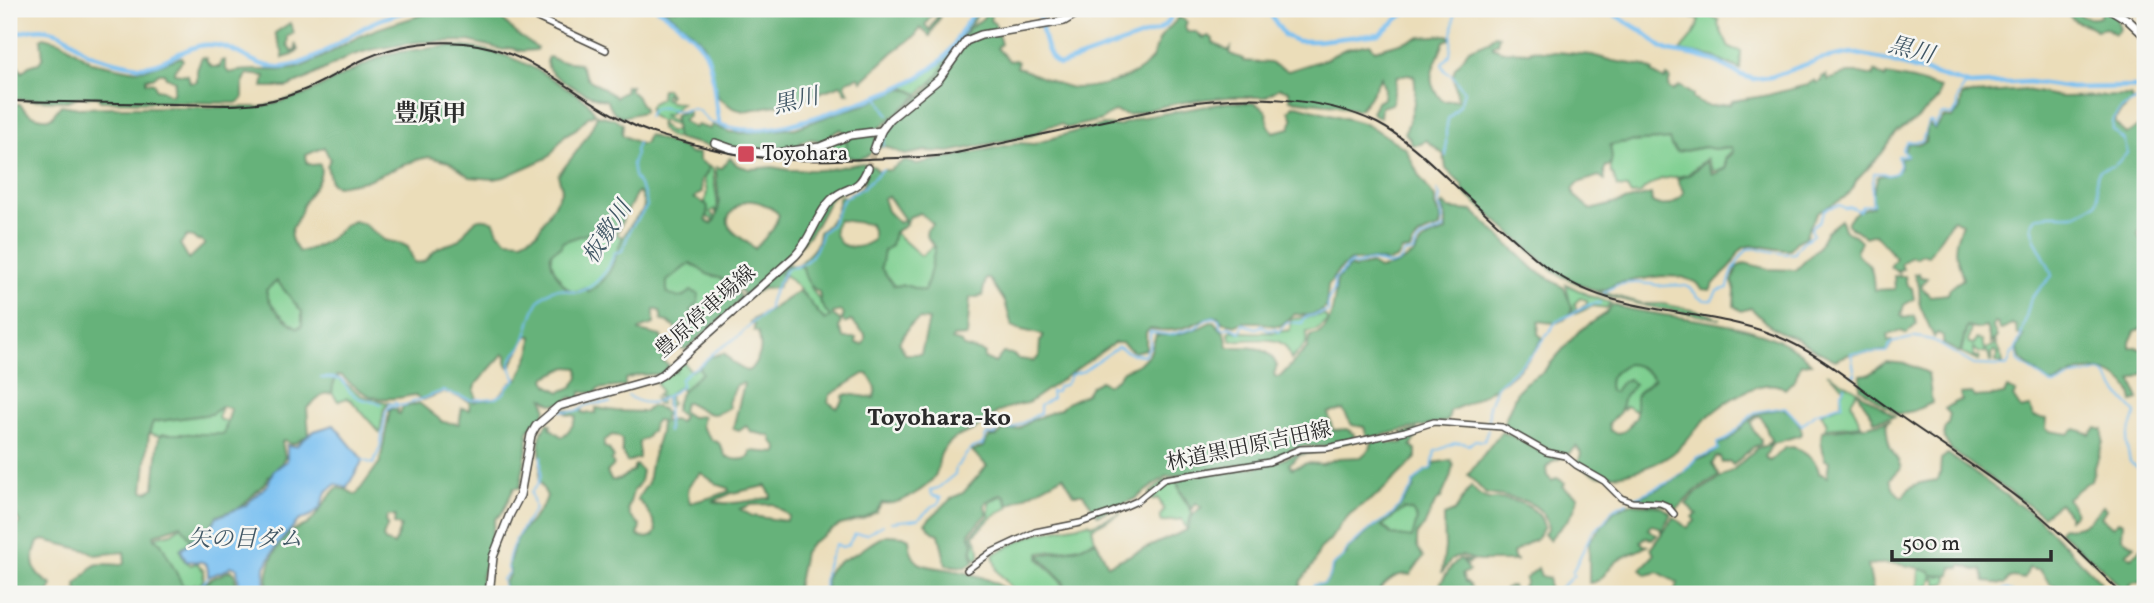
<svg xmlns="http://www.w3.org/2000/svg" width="2154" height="603" font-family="Vollkorn,'Noto Serif JP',serif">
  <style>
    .green { fill: #7ecf90; stroke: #547d5e; stroke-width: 2 }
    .forest { fill: #66b27a; stroke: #486e52; stroke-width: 2; fill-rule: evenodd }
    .water { fill: #79c0f1; stroke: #52768e; stroke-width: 2 }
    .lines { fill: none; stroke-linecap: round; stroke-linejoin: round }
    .stream { stroke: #79c0f1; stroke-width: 2 }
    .river { stroke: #79c0f1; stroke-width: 4.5 }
    .major-tunnel { stroke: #c5b99d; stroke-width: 7; stroke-dasharray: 7 3.5; stroke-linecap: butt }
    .minor-casing { stroke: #484640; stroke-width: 8 }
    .major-casing { stroke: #484640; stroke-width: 10 }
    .minor { stroke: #fff; stroke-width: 5 }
    .major { stroke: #fff; stroke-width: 7 }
    .rail { stroke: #2b2b2b; stroke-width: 2 }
    .poi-dot { fill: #d1495b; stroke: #f6f6f2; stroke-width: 2.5 }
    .labels { text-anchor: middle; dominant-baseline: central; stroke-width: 5; stroke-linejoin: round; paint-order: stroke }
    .poi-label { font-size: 21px; fill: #2b2b2b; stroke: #f6f6f2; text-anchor: start }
    .street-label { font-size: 21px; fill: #2b2b2b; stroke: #f6f6f2 }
    .water-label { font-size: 23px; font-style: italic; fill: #425866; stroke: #f6f6f2 }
    .quarter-label { font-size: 24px; font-weight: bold; fill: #2b2b2b; stroke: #f6f6f2 }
  </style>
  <rect width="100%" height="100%" fill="#f6f6f2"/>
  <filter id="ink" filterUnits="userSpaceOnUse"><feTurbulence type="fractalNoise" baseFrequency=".0143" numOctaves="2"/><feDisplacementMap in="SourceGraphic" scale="14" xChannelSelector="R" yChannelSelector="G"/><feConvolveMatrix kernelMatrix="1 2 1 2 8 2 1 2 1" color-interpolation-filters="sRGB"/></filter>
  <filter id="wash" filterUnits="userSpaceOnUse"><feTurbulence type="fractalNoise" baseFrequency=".00686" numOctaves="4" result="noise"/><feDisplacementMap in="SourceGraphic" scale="28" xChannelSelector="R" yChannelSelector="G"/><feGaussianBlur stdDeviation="1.57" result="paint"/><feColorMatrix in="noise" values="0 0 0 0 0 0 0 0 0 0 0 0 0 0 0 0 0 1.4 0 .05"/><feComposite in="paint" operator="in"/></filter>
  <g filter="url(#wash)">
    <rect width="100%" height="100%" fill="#ebddb9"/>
    <g class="green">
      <path d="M 979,9 L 982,9 L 965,32 L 944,70 L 919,94 L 903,87 L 919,79 L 943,62 Z"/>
      <path d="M 1691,9 L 1716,9 L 1710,10 L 1710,16 L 1719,20 L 1718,25 L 1729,48 L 1741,51 L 1740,69 L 1714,57 L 1680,51 C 1689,39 1697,34 1699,19 L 1692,18 Z"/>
      <path d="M 662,89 L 666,89 L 670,95 L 668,98 L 667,93 L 665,93 L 664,99 L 667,99 L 670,102 L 681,103 L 668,115 L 662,115 L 675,122 L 676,126 L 663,120 L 660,123 L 670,133 L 676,129 L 678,139 L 668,136 L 660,128 L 660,121 L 650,115 L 649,109 L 652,103 L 660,99 Z"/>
      <path d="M 846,138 L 848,155 L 853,158 L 845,158 L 845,155 L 770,156 L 823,147 L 827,149 L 832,148 L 831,143 Z"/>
      <path d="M 1669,139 L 1686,151 L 1705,147 L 1714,149 L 1731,147 L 1733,150 L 1725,158 L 1725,169 L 1713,171 L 1707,158 L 1687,175 L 1661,179 L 1645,188 L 1640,194 L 1631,195 L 1627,188 L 1617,187 L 1613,174 L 1611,173 L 1610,145 C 1629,140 1649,142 1669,139 Z"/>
      <path d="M 709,167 L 713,168 C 713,185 720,202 717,218 L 715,209 L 710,212 L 716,219 L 713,223 L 712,219 L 707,217 L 708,207 L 705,202 L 707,192 L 704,178 Z"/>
      <path d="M 599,227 L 623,237 L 614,267 L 599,284 L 589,292 L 586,288 L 574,292 C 565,288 561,281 556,273 C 536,241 578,238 599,227 Z"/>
      <path d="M 894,232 L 921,256 L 933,246 L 935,248 C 931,264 931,277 924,291 L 904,285 L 894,286 L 880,268 L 884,251 L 891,245 Z"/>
      <path d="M 690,263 L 725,280 L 728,286 L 725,296 L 712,297 L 714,307 C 706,312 699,316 691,310 L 694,307 L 686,296 L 677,297 L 667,293 L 667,281 Z"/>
      <path d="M 789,265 L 803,267 C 808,288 820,299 830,317 L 825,320 C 812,307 800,286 785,275 L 783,277 L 780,273 Z"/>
      <path d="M 277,280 L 302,312 L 302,325 L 298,328 C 286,321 267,305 266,290 Z"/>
      <path d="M 1566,284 L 1590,296 L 1611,303 L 1606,308 L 1593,306 L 1575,314 L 1587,303 L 1587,300 L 1580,298 L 1575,303 L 1576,311 L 1572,312 Z"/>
      <path d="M 1601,292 L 1644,304 L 1662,304 L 1703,312 L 1720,319 L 1647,306 L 1596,293 Z"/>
      <path d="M 1324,315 L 1328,320 C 1321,329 1317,331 1307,332 L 1306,344 L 1291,360 C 1289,353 1287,345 1279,342 C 1268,337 1244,340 1232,341 L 1230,339 L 1229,333 L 1232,330 C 1243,334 1278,333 1290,330 L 1291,319 Z"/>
      <path d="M 1967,327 L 1971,328 L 1968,341 L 1969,343 L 1974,344 L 1976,339 L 1982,340 L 1984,350 L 1994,345 L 1995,341 L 2003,363 L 1996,362 L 1997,354 L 1994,350 L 1991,354 L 1992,362 L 1990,362 L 1988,352 L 1979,353 L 1974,348 L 1974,357 L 1979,357 L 1978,361 L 1961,353 Z"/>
      <path d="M 681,359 L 691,371 L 699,367 L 702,373 L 682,391 L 680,387 L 669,393 L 670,402 L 672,402 L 670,406 L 666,405 L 666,396 L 660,400 L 661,404 L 657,404 L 655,399 L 658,400 L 662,397 L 656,396 L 661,392 L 656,382 L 672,370 L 674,372 L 676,371 L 674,367 Z"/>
      <path d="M 1627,364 L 1636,364 L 1654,378 L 1636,397 L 1637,406 L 1635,411 L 1626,406 L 1623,410 L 1621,406 L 1623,399 L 1634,385 L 1628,379 L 1622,382 L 1614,392 L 1610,391 C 1606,375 1615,372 1627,364 Z"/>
      <path d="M 1827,373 L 1858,391 L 1851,402 L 1861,425 L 1825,428 L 1827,424 L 1821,413 L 1841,405 L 1841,393 L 1844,387 Z"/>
      <path d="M 337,377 L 362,396 L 389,403 L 384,409 L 380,433 L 351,400 L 347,398 L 338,401 L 332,393 L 333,385 Z"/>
      <path d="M 222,407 L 218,417 L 220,420 L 227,421 L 224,434 L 164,434 L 159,436 L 149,433 L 153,422 L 211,414 Z"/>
      <path d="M 1176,478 L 1180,493 L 1192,512 L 1187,530 L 1182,519 L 1162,522 L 1160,516 L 1164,510 L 1158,498 L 1152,500 L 1149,494 L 1164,481 Z"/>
      <path d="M 1004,496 L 1009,507 L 993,516 L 974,535 L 979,549 L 979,558 L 976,560 L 972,552 L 974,542 L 971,535 L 989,516 L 989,503 L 998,497 Z"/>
      <path d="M 1404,509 L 1412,511 L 1417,519 L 1413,539 L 1393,535 L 1382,525 Z"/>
      <path d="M 1121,513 L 1092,528 L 1095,540 L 1079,547 L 1039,553 L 1039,559 L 1061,581 L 1065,594 L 1017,594 L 997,571 L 993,554 L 1034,534 L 1089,523 L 1091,525 Z"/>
      <path d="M 182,526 L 191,540 L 180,550 L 184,560 L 191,565 L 197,563 L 204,571 L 203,581 L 198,586 L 195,584 L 189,587 L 183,586 L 159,541 L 155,537 L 171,533 Z"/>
      <path d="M 1919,569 L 1931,572 L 1931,575 L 1948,576 L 1947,583 L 1936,585 L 1936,579 L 1932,577 L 1930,586 L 1918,589 Z"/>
    </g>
    <g class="forest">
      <path d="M 436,9 L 487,9 L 502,19 L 518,35 L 537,48 L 536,50 L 522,51 L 510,48 L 504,50 L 468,41 L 418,42 L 370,50 L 350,56 L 306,79 L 287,87 L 263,87 L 265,76 L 247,74 L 243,83 L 243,99 L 236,103 L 100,101 L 98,97 L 78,97 L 68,101 L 9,99 L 9,64 L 11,67 L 17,64 L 22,72 L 29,66 L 39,63 L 43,57 L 41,39 L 44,37 L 62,42 L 91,62 L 131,70 L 147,69 L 181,57 L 183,60 L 175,69 L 174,73 L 188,75 L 190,83 L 197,82 L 197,70 L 201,59 L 203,57 L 207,59 L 206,61 L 212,67 L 220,67 L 221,61 L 225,60 L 225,68 L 229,73 C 251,66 274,74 297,68 C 322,61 341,44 365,34 C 388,23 413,20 436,9 ZM 159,73 L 164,73 L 166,77 L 175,81 L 173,94 L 170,95 L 162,90 L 156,89 L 154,83 L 146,82 L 146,78 L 153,78 Z"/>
      <path d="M 664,9 L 942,9 L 932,15 L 925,25 L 930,30 L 938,14 L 940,16 L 930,36 L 920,28 L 915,36 L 893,52 L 862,81 L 859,77 L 847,81 L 845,85 L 849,93 L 846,93 L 841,85 L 793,102 L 744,111 L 733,108 L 718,97 L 705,47 L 700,39 Z"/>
      <path d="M 990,9 L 992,9 L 990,20 L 995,24 L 1001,44 L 997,48 L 1009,61 L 1015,60 L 1018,62 L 1017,67 C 1030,72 1061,87 1074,88 C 1097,88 1134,80 1150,61 C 1155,55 1156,45 1161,37 C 1166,30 1173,25 1179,17 L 1187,22 L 1185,26 L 1187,32 L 1196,32 L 1203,38 L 1209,36 L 1213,39 L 1213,43 L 1228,51 L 1231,48 L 1230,54 L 1243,59 L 1243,61 L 1270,63 L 1288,71 L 1326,59 L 1345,49 L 1370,44 L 1375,50 L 1421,37 L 1447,35 L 1450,36 L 1450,39 L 1444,41 C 1437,66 1420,78 1443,101 L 1458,100 L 1453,75 L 1455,68 L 1469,49 L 1489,41 L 1494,35 L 1499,36 L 1497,43 L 1493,44 L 1493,47 L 1502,51 L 1530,52 L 1531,50 L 1592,55 L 1613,61 L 1645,66 L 1653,71 L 1652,73 L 1665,80 L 1667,76 L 1670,78 L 1668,87 L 1673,91 L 1679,86 L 1693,95 L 1693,99 C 1710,110 1714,105 1731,104 L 1732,101 L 1764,96 L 1807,85 L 1815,80 L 1816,83 L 1822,81 L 1822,77 L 1826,75 L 1828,80 L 1848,73 L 1860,73 L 1874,76 L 1875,71 L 1885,78 L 1886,75 L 1913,80 L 1940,88 L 1939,97 L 1934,103 L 1916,120 L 1896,133 L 1882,153 L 1856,181 C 1850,200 1834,202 1818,212 C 1814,221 1808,226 1806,237 L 1796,242 L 1790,250 C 1775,251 1750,240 1741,250 C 1735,256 1734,264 1729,269 C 1721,277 1715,280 1710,290 L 1702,289 L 1695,282 L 1682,277 L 1662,276 L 1617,283 L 1605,290 L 1595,291 L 1561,276 L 1550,268 L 1467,195 L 1462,190 L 1462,185 L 1446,169 L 1444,155 L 1426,140 L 1421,144 L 1413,145 L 1410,142 L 1410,139 L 1405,133 C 1412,113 1418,97 1414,76 L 1409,74 L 1397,76 L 1392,104 L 1381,107 L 1380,117 L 1375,116 L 1372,112 L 1377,102 L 1383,99 L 1384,88 L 1381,77 L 1369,98 L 1360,109 L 1356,110 L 1337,105 L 1290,100 L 1289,91 L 1280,88 L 1265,97 L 1229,97 L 1206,99 L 1172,104 L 1128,115 L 1114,111 L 1101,120 L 1067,128 L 1061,124 L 1049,126 L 1033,135 L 950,152 L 925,151 L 905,155 L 885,146 L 877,147 L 885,127 L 929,89 L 968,29 L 982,19 ZM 1669,139 L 1671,146 L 1677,152 L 1705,147 L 1714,149 L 1731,147 L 1733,150 L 1732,154 L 1726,159 L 1726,169 L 1714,174 L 1712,173 L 1706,161 L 1690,174 L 1677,179 L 1683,191 L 1683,194 C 1674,205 1665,209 1652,202 L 1651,194 L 1591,210 L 1575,196 L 1573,189 L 1578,183 L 1599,176 L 1605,180 L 1604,171 L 1606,166 L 1610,166 L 1612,157 L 1610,145 C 1629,139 1649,142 1669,139 Z"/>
      <path d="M 2065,9 L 2073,9 C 2080,17 2090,20 2100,17 L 2103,9 L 2115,14 L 2120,29 L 2115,34 L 2106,28 L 2096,30 C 2084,20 2075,28 2065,9 Z"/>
      <path d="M 290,23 L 294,33 L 287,37 L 288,40 L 287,45 L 292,52 L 296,50 L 295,43 L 298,50 L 293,55 L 283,58 L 282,51 L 275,33 Z"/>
      <path d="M 448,46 C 493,45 531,64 567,88 C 579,96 589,100 595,114 L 589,116 L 576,129 L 565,135 L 549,157 L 504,177 L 494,179 L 470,177 L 449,162 L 429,157 L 416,160 L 365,181 L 337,186 L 331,183 L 327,166 L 330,159 L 324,147 L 306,155 L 307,163 L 312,165 L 320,164 C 325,180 309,191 303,205 C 301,210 302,211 299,216 C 290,232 286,235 299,252 C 312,249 326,243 336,234 C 342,228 345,224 354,221 L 364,224 L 384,240 L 402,244 L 408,247 L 414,262 C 427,265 428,255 437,249 C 443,244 452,245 458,240 C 470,230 472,211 494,222 L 498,232 L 507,240 L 522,241 L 537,233 L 560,194 L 562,189 L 558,175 C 572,158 590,136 597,115 L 615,119 L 623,124 L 622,135 L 640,144 L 644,144 L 648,135 L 684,148 L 690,154 L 699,153 L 699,160 L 709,167 L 707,173 L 701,180 L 702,192 L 694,198 L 706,204 L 708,207 L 706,221 L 712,224 C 725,208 715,186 716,167 L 722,168 L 730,158 L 737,165 L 750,169 L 772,167 L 789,170 L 825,170 L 862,163 L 875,167 L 879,172 L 882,170 L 890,170 L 904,161 L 917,164 L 1019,143 L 1034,144 L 1073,132 L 1103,125 L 1118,126 L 1138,118 L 1230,102 L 1254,103 L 1264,109 L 1267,113 L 1268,124 L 1273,132 L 1290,128 L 1293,119 L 1289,111 L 1293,106 L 1297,105 L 1363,123 L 1380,132 L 1406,149 L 1419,176 L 1435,198 L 1435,206 L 1441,219 L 1440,228 C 1426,232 1415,235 1410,250 L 1402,251 L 1397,259 L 1385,262 L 1378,260 L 1350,261 L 1337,272 L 1328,286 L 1326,308 C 1317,315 1305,316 1295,314 L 1280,326 L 1268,325 L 1259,322 L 1242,322 L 1237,325 L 1222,322 L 1218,316 C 1205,316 1198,324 1186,327 C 1174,331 1162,331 1150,329 L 1146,332 L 1146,349 L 1134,352 L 1122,343 L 1114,343 L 1028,403 C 1013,405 1000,409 988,419 C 984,422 980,427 975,429 C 960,437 957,433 944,449 C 937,456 940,465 936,474 C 929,488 898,507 882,503 L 876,512 L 865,518 L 840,525 L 813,542 L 804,552 L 796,594 L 506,594 L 504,582 L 509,575 L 510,571 L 508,567 C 511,558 513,547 517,539 C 525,523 543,513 547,496 L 539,481 L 541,460 L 539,443 L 542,430 L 543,431 L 548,423 L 551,425 L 550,428 L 562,437 C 568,432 575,424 576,416 L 567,414 L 564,411 L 564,409 L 576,412 L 582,410 L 583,413 L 596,413 L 596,408 L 616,411 L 645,412 L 651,406 L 662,409 L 663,412 L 667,413 L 667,415 L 664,416 L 664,422 L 672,420 L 680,422 L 683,416 L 675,411 C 677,392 688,385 702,373 L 699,367 L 710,357 L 724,353 L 734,364 L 746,371 L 750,370 C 761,356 763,350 758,332 L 754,331 L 754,325 L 750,322 C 755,318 759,316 765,313 C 776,307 788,298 799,291 C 810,299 815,311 825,320 L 830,317 L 821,304 L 819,292 C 810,287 804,278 803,267 L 798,265 C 810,251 817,252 819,232 C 831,224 839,210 839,197 L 842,196 L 844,198 L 863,186 L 866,175 L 857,184 L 832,196 L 815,227 L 780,273 L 783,277 L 777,288 L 762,289 L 740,301 L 744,294 L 738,288 L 736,291 L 740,296 L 733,309 L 686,349 L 681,349 L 679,345 L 684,336 L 668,322 L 662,321 L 660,311 L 654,309 L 654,324 L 641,328 L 639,331 L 661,336 L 665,355 L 662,361 L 669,365 L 662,374 L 639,375 L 625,379 L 625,386 L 598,389 L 596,393 L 581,392 L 580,399 L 575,400 L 573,397 L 568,399 L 566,403 L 552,404 L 543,398 L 546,408 L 543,418 C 535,423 529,425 527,435 L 530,436 L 527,440 L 528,442 L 520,488 L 514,488 L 502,513 L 495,519 L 490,543 L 495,546 C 488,566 477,572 482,594 L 268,594 C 264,570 274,544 294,530 C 299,527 305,527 309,523 C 320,512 326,498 337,488 L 345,489 L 356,495 L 380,462 L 390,409 L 398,409 L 397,413 L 400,414 L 402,408 L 419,403 L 443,422 L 459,424 L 462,408 L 469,410 L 470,401 C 461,399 452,393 443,392 L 423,400 L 414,395 C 378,403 367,399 341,375 L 337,376 L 333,385 L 332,393 L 324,394 L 307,408 L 309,435 L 295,443 L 290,444 L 285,440 L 282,442 L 285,457 L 280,465 L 269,476 L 266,482 L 241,507 L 217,516 L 208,530 L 191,540 L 181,525 L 154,535 L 155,539 L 161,543 L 183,586 L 193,585 L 199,589 L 209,580 L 231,570 L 235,574 L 237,594 L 77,594 L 76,584 C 100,564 84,562 121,565 L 125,562 L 124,552 L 95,555 L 89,551 L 44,540 L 38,542 C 29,562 32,574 52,585 L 48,594 L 9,594 L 9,530 L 20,523 L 9,504 L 9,104 L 20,104 C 27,115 38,119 51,118 L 61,105 L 79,108 L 113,107 L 262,107 L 304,95 L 372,61 L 391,53 ZM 637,192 L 640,193 L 644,205 L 643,210 C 635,218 629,227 623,237 C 611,262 616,274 589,292 L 586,288 L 578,292 L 568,290 C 559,279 549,266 551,252 L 561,247 L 562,242 L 586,234 L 599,227 L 617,233 L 622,223 L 624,211 L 627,212 ZM 888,196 L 907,223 L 909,217 L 920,213 L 933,224 L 927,229 L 926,235 L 935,248 C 931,264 931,276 924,291 L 904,285 L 894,286 L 881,268 L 884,251 L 891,245 L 894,232 L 905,226 L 906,224 L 903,220 L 899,223 L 887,211 L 883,198 ZM 746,201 C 756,200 772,206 779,215 L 773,229 L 755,249 C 745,238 717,228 732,212 C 737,206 739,204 746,201 ZM 839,220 L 870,224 L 873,230 L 873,240 C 863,247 852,250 841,244 C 834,235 832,230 839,220 ZM 187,236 L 193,237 L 197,241 L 201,240 L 205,244 L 189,259 L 180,244 ZM 690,263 C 696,266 701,271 707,274 C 716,278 723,276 728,286 L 725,296 L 718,293 L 712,295 L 714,307 L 702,313 L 695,313 L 691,310 L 698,302 L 699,294 L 691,291 C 683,299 676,298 667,293 L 667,281 ZM 986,278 L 989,278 L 1005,302 L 1012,326 L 1018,329 L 1043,335 L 1042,340 L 1040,341 L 1039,357 L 1034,361 L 1019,359 L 1012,354 L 1003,353 L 995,363 L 984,358 L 985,353 L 964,347 L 962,343 L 952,340 L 953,337 L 967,336 L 970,298 L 982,296 ZM 277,281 L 302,312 L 302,325 L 298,328 C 286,321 267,305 266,290 ZM 841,311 L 844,314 L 842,319 L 845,323 L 851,321 L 865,334 L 865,341 L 862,345 L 856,343 L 856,338 L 844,338 L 839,328 L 841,321 L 833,315 L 833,313 ZM 920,319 L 929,320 L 921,354 L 905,354 L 899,342 L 910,325 ZM 527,336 L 532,336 L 531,351 L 519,378 C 508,381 506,392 497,397 C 490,400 481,399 474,402 L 473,400 L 476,396 L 474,391 L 477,383 L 503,354 L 506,355 L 506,363 L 509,367 L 511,366 ZM 567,367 L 578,368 L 579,378 L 572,387 L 560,392 L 549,386 L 545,380 L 546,377 ZM 864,374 L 868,374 L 876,388 L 874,398 L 848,394 L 843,396 L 844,400 L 837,408 L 828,402 L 830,395 ZM 743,383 L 744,384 L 733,428 L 739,431 L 746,426 L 752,432 L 771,436 L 772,441 L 778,448 L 777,453 L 750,451 L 750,456 C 743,462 733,459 726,457 L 719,443 L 712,440 L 701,426 L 703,416 L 691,417 L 682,411 L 684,402 L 687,402 C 706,411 709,421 730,407 L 728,404 C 729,396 735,392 736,385 ZM 223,406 L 231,409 L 224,434 L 164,434 L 159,436 L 154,488 L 147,492 L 143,491 L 149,433 L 153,422 L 211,414 ZM 657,420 L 661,421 L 660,432 L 651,463 L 648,483 L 637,499 C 647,508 654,518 656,531 L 653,536 L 647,538 L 638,536 L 640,525 L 630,516 L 628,509 L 633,492 L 640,482 L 642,471 L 636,465 L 634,466 L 634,470 C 626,473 622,482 611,480 L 607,472 L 614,465 L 611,460 L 614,458 L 609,449 L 604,447 L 604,441 L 612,435 L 618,436 L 622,440 L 622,452 L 627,462 L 639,458 L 639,442 L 647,437 L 649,432 L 652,432 L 653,425 ZM 701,473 L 719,485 L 728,488 L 729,491 L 716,496 L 690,503 C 685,488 689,483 701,473 ZM 766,486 L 771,495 L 770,498 C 753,499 729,507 714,501 L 732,493 ZM 773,504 L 789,516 L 786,521 L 752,516 L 740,509 L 751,505 ZM 387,516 L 395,516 L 394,524 L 401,526 L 394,545 L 385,541 L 383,537 L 388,524 L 386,522 Z"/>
      <path d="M 549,57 L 559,61 L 579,63 L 587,78 L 616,97 L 626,90 L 625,86 L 631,86 L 629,90 L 636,96 L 644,109 L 643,112 L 623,117 C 610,111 613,110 606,100 C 594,99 556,80 549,69 C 547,65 547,62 547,58 Z"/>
      <path d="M 900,89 L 909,90 L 919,95 L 878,129 L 846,135 L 841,129 L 830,135 L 828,143 L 820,146 L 818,140 L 808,139 L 800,143 L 800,145 L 805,146 L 809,143 L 811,145 L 769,153 L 714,144 L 713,147 L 678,139 C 673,132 678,124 674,116 L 676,114 L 688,112 L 689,114 L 683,121 L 694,128 L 697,125 L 710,129 L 712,125 L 730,132 L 742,133 L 796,128 L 839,112 L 864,105 Z"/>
      <path d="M 2026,90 L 2061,97 L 2130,96 L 2133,100 C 2122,115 2104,117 2126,134 L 2145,123 L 2145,222 L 2138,234 L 2145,249 L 2145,327 L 2135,331 L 2130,342 L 2130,347 L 2137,347 L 2138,349 L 2144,348 L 2145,341 L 2145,359 L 2143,361 L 2145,373 L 2132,380 L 2139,400 L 2133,402 C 2130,374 2094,364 2071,375 C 2062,378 2061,384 2050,383 L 2021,360 L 2017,349 L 2024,336 L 2017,334 L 2016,326 L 2012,324 L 2001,330 L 1998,327 L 1998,324 L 1994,323 L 1993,328 L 1997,337 L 1991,343 L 1986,327 L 1979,329 L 1967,326 L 1960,353 L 1943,344 L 1943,337 L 1937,333 L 1934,337 L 1920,306 L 1919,286 L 1914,274 L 1919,273 L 1920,277 L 1927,278 L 1922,284 L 1922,288 L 1930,296 L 1948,294 L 1950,288 L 1963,279 L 1955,251 L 1956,241 L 1962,223 L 1953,219 L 1928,256 L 1922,254 L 1916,258 L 1911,256 L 1901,264 L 1903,269 L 1898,270 L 1899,273 L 1890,267 L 1896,258 L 1875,234 L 1865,237 L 1847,224 C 1851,212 1862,209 1873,206 L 1872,195 L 1878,176 C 1890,173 1891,180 1901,167 L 1900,158 L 1907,156 L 1904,151 L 1908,143 L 1920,144 L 1925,142 L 1928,123 L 1935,129 L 1944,117 L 1952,118 L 1960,109 L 1962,95 Z"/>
      <path d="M 876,132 L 875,153 C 865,155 859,163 848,155 L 846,138 Z"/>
      <path d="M 1443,203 L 1449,209 L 1473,211 L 1534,269 L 1564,288 L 1572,308 C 1567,325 1553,324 1539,321 L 1538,334 L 1543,338 C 1528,366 1499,387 1470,402 C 1464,406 1457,407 1450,411 L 1448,421 L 1367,438 L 1364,427 L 1352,425 L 1343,410 L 1328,413 L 1333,430 L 1347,429 L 1354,434 L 1353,441 L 1319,447 L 1304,446 L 1294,449 L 1273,460 L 1165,477 L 1135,499 L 1098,515 L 1083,494 L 1074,494 L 1063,476 L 1010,505 L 1005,496 L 1001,494 L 986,502 L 985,506 L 987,514 L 969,533 L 973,544 L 971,551 L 974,562 L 965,567 L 946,565 L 939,534 L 933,532 L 925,523 L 952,498 L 963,493 L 987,466 L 972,451 L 983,447 L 989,437 L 997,436 L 1003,431 L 1018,429 L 1032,420 L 1060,409 L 1067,403 L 1086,394 L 1091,386 L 1101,381 L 1107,385 L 1117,379 L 1123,371 L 1139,364 L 1150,353 L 1156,335 C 1176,337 1195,331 1213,321 L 1225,333 L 1228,347 C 1248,347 1268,344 1277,366 L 1274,374 L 1276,377 L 1280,377 L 1307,348 L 1310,336 C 1313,335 1317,335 1321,332 C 1333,324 1335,293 1337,279 L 1350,266 L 1354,268 L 1371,264 L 1379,269 L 1396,265 L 1415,254 C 1420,237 1432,238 1446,231 L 1446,218 L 1441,206 Z"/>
      <path d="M 1841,220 L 1844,230 L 1855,235 L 1861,241 L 1856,252 C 1860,259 1864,259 1869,265 C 1874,272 1873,282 1874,290 L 1895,289 L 1894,276 L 1905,276 L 1907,286 L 1912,288 L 1914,299 L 1904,305 L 1901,315 L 1904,318 L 1914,316 L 1917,324 L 1906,334 L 1901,331 L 1887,335 L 1888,341 L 1891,340 L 1892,343 L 1887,351 L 1850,354 L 1835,360 L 1806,345 L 1797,338 L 1780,332 L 1765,322 L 1751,308 L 1741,311 L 1734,306 L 1735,290 L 1732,282 L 1737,267 L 1745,263 L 1768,269 L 1796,270 L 1818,248 L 1827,231 Z"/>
      <path d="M 1612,305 C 1670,322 1767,316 1811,363 L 1801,364 L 1795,379 L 1785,389 C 1767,375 1731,398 1716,410 C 1702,420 1691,437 1678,449 C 1662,465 1625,476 1602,476 C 1594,476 1585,468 1578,465 L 1581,453 L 1576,446 L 1567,455 L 1547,449 L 1502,427 L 1517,391 L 1526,382 L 1543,372 L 1579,331 L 1605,314 ZM 1627,364 C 1639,364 1647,370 1654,379 L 1639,392 L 1636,397 L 1636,418 L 1625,431 L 1616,434 L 1610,430 L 1609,423 L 1620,412 L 1623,399 L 1634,385 L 1628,379 L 1622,382 L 1614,392 L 1610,391 C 1606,374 1615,373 1627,364 Z"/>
      <path d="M 1886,362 L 1907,364 L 1928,373 L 1932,403 L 1913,411 L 1898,414 L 1860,388 L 1861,375 L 1870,374 Z"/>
      <path d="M 2007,388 L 2016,392 L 2013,397 L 2021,409 L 2030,407 L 2033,417 L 2047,419 L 2046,429 L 2049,431 L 2069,434 L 2076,429 L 2090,434 L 2096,428 L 2103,430 L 2103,442 L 2091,480 L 2067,498 L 2076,513 L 2069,519 L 2069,515 L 2060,503 L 2043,516 L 1951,450 L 1945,440 L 1944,429 L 1948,424 L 1950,414 L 1945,409 L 1956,402 L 1962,401 L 1960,394 L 1972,393 L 1975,397 L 2004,395 Z"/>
      <path d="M 1859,392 L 1895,416 L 1874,421 C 1872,409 1860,404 1859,392 Z"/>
      <path d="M 1783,408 C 1792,413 1801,423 1802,433 L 1800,435 L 1778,442 L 1768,443 L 1771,440 C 1766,432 1766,422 1760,416 L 1757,416 L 1751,422 L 1753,430 L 1761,439 L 1761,444 L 1753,447 L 1733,465 L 1729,461 L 1722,463 L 1720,457 L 1716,457 L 1712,464 L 1719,476 L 1694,492 L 1674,512 L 1670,505 L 1638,501 L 1637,498 L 1672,482 L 1684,473 L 1696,459 L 1707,457 L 1718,449 L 1718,444 L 1727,441 L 1756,414 Z"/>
      <path d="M 1890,420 L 1886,423 C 1887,431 1887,439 1890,447 C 1893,455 1898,457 1901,468 L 1890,479 C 1893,487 1896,495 1903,497 C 1909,483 1923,482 1937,480 L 1940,474 L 1941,459 L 1948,454 L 2040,520 L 2101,582 L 2097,587 L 2099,594 L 2094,594 L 2086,585 L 2070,589 L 2068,594 L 2062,594 L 2062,588 L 2050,584 L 2040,570 L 2036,570 L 2029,568 L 2024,579 L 2013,577 L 2009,578 L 2005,584 L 1985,582 L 1982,569 L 1976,570 L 1961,565 L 1960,568 L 1952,567 L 1951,575 L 1948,576 L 1931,575 L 1931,572 C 1909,565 1890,561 1868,565 L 1873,591 L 1863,594 L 1673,594 L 1678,583 L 1658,572 L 1646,575 L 1641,569 L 1654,555 L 1651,548 L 1674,517 L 1687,528 L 1695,521 L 1693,517 L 1697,514 L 1686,504 L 1695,494 L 1734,469 L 1757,448 L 1772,444 L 1765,457 L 1770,461 L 1785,448 L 1793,447 C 1804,452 1818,460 1819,473 L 1827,477 L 1829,461 L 1825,460 L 1821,441 L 1822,431 L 1867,426 Z"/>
      <path d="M 1417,430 L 1417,436 L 1411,445 L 1416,450 L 1416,458 L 1380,493 L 1350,514 L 1341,524 L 1329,541 L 1320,549 L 1314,564 L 1301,581 L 1298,594 L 1067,594 L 1063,581 L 1041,558 L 1041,555 L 1079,548 L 1096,541 L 1108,565 L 1187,530 L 1192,516 L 1201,507 L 1196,503 L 1192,510 L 1180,490 L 1177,478 L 1268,465 L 1304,451 L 1320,451 L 1300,455 L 1289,464 L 1292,468 L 1307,463 L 1322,464 L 1338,458 L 1361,457 L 1370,449 L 1372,442 L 1386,437 L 1387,443 L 1403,443 L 1403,434 Z"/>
      <path d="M 1501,432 C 1523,438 1538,454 1561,458 L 1553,461 L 1546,469 L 1547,476 L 1552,481 L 1557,478 L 1565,483 L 1563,486 L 1567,490 L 1578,496 C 1574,519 1563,523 1549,540 L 1544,534 L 1548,529 C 1546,499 1509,497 1486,494 L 1468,475 Z"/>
      <path d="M 1451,460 L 1453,466 L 1450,478 L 1441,498 L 1435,503 L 1425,524 L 1417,534 L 1417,546 L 1423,557 L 1410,575 C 1397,571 1384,583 1377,594 L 1309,594 L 1315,585 L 1324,584 L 1330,577 L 1333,566 L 1347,554 L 1347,550 L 1360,540 L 1366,533 L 1394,514 L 1414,488 L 1414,483 L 1425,471 L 1432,469 L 1435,463 ZM 1404,509 L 1412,511 L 1417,519 L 1412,538 L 1392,535 L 1382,526 Z"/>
      <path d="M 1471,486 C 1475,491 1481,498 1489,499 C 1492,500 1496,498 1500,499 C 1518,500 1541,508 1544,527 L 1535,541 L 1533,540 L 1513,553 L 1514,559 L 1517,560 L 1517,561 L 1479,561 L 1462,556 L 1455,557 L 1451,560 L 1442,573 L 1445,547 L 1444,516 L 1454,512 Z"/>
      <path d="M 1630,503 C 1645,507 1659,501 1671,514 L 1661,532 L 1660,527 L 1651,525 L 1648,529 L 1657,535 L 1652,540 L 1646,537 L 1641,541 L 1643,545 L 1647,546 C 1637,552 1625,555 1616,562 C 1605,570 1604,582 1589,583 L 1589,541 L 1614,511 Z"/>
      <path d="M 2103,506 L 2106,509 L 2101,517 L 2113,527 L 2118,521 L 2123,523 L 2122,538 L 2135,546 L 2126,554 L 2131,558 L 2145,545 L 2145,581 L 2132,582 L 2129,585 L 2132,594 L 2128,594 L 2122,589 L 2101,567 L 2059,531 L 2062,527 C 2082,531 2090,520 2103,506 Z"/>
      <path d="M 887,535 L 903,536 L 909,539 C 910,548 911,557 919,563 C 927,567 938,568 946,569 C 970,573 993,578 1012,594 L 827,594 C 821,567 836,563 857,553 C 867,547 875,539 887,535 Z"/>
      <path d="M 1459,559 L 1471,561 L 1468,564 L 1462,560 L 1469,571 L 1462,574 L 1465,582 L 1467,582 L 1475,594 L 1436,594 C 1438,586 1452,564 1459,559 Z"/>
      <path d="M 1538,568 L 1541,576 L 1549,578 L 1549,592 L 1555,594 L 1509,594 L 1505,589 L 1512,586 L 1514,591 L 1520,591 L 1526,583 L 1525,579 Z"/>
    </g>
    <path class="water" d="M 334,425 L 363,460 L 347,487 L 336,484 L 326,492 L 320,508 L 312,515 L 298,521 L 275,548 L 265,567 L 264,594 L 240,594 L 237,568 L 230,566 L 228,569 L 208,577 C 209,557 201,563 186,561 L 181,550 L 195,537 L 209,530 L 217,517 L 245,506 L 268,484 L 273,471 L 287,461 L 287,447 L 286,444 L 288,446 L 296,446 L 314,431 Z"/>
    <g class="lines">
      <g class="stream">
        <path d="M 878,97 L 888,115"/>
        <path d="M 2145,98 C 2129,103 2110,111 2113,130 L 2125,141 L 2127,153 C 2124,157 2119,162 2115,165 C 2110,168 2103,167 2099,171 C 2092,182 2102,194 2096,204 C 2088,207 2084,211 2077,214 C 2067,219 2026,206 2032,230 C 2035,246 2048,259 2052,276 L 2031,298 L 2021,336 L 2015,350 L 2019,362 L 2053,385 L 2059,384 L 2073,376 L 2100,372 L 2105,374 L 2117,392 L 2136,413 L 2126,442 L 2130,462 L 2145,473"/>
        <path d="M 648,117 L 651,110 C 667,104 667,111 680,111 C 686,111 691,106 697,110 C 709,117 700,121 721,125"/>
        <path d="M 883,146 L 885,136 L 893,126 L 892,120"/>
        <path d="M 1446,156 L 1446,131 L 1448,119 L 1460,105 L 1464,91 L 1454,77 L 1445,71 L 1442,64 L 1450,55 L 1455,9"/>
        <path d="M 1604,293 C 1609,290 1613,286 1618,285 C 1633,281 1648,284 1663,286 C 1670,286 1678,284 1685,286 C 1699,291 1694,302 1712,300 L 1717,291 L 1728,288 C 1730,274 1738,259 1748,249 C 1764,246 1778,257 1795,253 C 1798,244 1806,240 1813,235 L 1811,228 L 1819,222 L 1825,209 L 1839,205 L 1845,208 L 1851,207 L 1859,211 L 1862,206 L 1873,204 C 1871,194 1872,183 1874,173 L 1883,173 L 1888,175 L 1896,173 L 1900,165 L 1898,156 L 1907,155 L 1902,150 L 1907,142 L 1922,141 L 1928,122 L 1932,122 L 1934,127 L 1942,114 L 1953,115 L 1958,107 C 1955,99 1962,89 1967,84"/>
        <path d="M 1852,376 L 1855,375 L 1851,353 L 1886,352 L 1891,343 L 1916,337 L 1932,340 L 1974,365 L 2007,366 L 2013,351"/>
        <path d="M 321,378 L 333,378 L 342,380 L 349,391 L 358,398 L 381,404"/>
        <path d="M 628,396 C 650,410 661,400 681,387 L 681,379 L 688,372 L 703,363 L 713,353 L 739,336 L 754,321 L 759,318 L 769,309 C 769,295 780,282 786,269 C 790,267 794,268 798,266 C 814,259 818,246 822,232 L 830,226 L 844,198 L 864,187 L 883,169"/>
        <path d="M 667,396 L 668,432"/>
        <path d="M 389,404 L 396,403 L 397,405"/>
        <path d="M 561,411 L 579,411 C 588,402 598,403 610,403"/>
        <path d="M 1489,424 L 1489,405 L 1496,387 L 1535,352 L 1556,322 L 1591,304 L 1600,303"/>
        <path d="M 363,460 L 373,464 L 380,448 L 386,412 L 389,407 L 405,405 L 443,391 L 471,400 L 495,398 L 503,394 L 508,386 L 516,379 C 514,375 510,370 510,365 C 510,357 518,353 521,347 C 531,331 530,304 547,293 C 559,284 568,293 578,292 C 595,288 611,268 614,253 L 622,251 L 631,228 L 647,206 L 644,194 L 634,176 L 632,163 L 636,154 L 635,150 L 638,143"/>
        <path d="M 1632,499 L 1671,481 L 1684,472 L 1697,457 L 1705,456 L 1718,449 L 1717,443 L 1726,440 L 1755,412 L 1785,407 L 1802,425 L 1814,414 L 1842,404 L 1841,392 L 1845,386"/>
        <path d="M 891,522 L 918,519 L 933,506 L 938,504 L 941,498 L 932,495 L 931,490 L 938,488 L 955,474 L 956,467 C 966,459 966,447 982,445 L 987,434 L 995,435 L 1000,427 L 1012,429 L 1040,413 L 1040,406 L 1052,398 L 1051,392 L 1056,392 L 1058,387 L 1066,384 L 1071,375 L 1083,371 L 1118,347 L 1132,354 L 1144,355 L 1150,346 L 1150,332 L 1170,335 L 1195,328 L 1206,319 L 1213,317 L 1219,319 L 1221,327 L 1224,329 L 1230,327 L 1241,332 L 1243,324 L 1256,328 L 1262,326 L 1268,330 L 1276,329 L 1279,332 L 1287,322 L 1302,323 L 1305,317 L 1328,312 L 1328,300 L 1334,290 L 1334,280 L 1351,263 L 1355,265 C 1360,264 1368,261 1373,261 C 1385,263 1398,271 1404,254 L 1414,252 C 1416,235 1431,236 1444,229 C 1441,221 1445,214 1438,206 L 1440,196 L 1437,191"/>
        <path d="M 161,594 L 173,594"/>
        <path d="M 202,594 L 202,585 L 208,577"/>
        <path d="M 505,594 L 502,579 L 509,572 C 502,556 525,523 535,509 L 531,492 L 538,484 L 541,475 L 541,456"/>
        <path d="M 825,594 C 822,575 828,560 836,544 L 842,547 L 848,545 L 855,534 L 867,534 L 883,525"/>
        <path d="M 1309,594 L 1314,585 L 1324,584 L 1330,576 L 1332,566 L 1343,558 L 1347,549 L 1365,533 L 1393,514 L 1413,487 L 1413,483 L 1425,471 L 1432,468 L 1435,451 C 1448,448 1455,438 1469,445 L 1475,440 L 1484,441 L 1488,429"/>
        <path d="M 1557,594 L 1560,588 L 1574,575 L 1572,573 L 1592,532 L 1603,523 L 1612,510 L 1627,502"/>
        <path d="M 1992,594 L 2006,589 L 2016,594"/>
      </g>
      <g class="river">
        <path d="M 658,9 C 674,20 698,36 707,55 C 715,75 714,101 719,122 L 721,125 C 757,138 801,122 835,111 C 872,99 911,87 941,61 C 952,52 957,37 965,26 C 968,20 973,14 978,9"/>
        <path d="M 1039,9 C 1041,24 1045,60 1060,65 L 1159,30 L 1168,22 L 1175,9"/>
        <path d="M 1267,9 L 1284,35 L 1297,41 L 1316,41 L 1379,34 C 1391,26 1400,14 1413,9"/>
        <path d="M 1605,9 L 1642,31 L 1661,47 L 1669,51 L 1693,55 L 1715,61 L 1741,75 L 1753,79 L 1771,77 L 1821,59 L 1852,53 L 1882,59 L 1970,85 L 2029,82 L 2071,88 L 2145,87"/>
        <path d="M 9,37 C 27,29 47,25 65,36 C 72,40 79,47 86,52 C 96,58 125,64 138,66 C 161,68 181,48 203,45 C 235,41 251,70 284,67 C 314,64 339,41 365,27 C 380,18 398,13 415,9"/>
      </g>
    </g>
  </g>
  <g filter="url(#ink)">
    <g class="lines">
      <path class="major-tunnel" d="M 868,168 L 874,150"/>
      <defs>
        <g id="minor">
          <path d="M 518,9 L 606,50"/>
          <path d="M 967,570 L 990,553 L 1035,532 L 1080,523 L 1110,513 L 1137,501 L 1164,479 L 1269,462 L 1300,449 L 1327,448 L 1405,431 L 1434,422 L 1502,427 L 1546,452 L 1565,456 L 1576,465 L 1604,481 L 1621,498 L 1632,502 L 1660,503 L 1667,506 L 1674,514"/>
        </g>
        <g id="major">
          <path d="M 2110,9 L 2128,20 L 2145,36"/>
          <path d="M 1077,11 L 1090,15 L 1108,9"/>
          <path d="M 715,143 L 732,149 L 769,154 L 820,147 L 850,135 L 881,131"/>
          <path d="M 874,150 L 881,131 L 890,119 L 939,79 L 966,41 L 981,35 L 1064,21 L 1074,15 L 1078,9"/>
          <path d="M 489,594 L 493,557 L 510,514 L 520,495 L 531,435 L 536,426 L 559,406 L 655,379 L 662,375 L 795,256 C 811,240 816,215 831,200 C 847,184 857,195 868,168"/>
        </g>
      </defs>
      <use href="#minor" class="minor-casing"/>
      <use href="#major" class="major-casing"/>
      <use href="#minor" class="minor"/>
      <use href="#major" class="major"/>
      <path class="rail" d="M 9,101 L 227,105 C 252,105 276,101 299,92 C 319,85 337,73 356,63 C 389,46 427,40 464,43 C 534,50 570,95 629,123 C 648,133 668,138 689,143 C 711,149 734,155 756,157 C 793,162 831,160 868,159 C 894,158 921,158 947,155 L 1183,104 C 1242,94 1323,96 1377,123 C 1404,137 1426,158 1448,179 C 1478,206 1508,235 1539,261 C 1609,320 1694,304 1774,335 C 1816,351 1853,383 1890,409 C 1938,444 1991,475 2037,513 C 2067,538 2094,567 2122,594"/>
    </g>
  </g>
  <rect class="poi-dot" x="737" y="145" width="18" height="18" rx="3.5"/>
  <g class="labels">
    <g class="poi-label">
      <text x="762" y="154">Toyohara</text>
    </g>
    <g class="street-label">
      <text transform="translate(706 312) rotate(-42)">豊原停車場線</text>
      <text transform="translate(1249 447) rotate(-12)">林道黒田原吉田線</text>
    </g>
    <g class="water-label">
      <text transform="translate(1911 51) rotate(15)">黒川</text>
      <text transform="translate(796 102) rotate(-13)">黒川</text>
      <text transform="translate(608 233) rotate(-57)">板敷川</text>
      <text x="245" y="540">矢の目ダム</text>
    </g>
    <g class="quarter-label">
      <text x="430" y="115">豊原甲</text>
      <text x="939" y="419">Toyohara-ko</text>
    </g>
  </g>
  <rect width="2154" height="603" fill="none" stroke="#f6f6f2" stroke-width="35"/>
  <path d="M1892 550v10h159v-10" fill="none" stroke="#2b2b2b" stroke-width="3.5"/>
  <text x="1902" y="550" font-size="21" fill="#2b2b2b" stroke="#f6f6f2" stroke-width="5" paint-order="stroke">500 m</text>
</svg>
